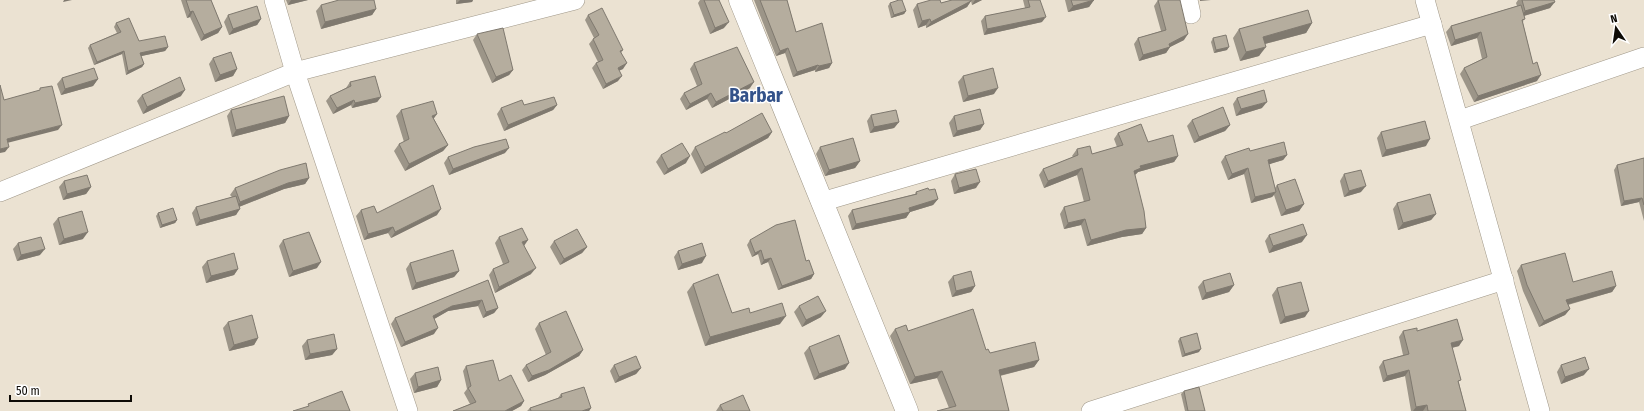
<svg xmlns="http://www.w3.org/2000/svg" width="1644" height="411" font-family="'Fira Sans Condensed',sans-serif">
  <style>
    .lines { fill: none; stroke-linecap: round; stroke-linejoin: round }
    .minor-casing { stroke: #9f9788; stroke-width: 20 }
    .tertiary-casing { stroke: #9f9788; stroke-width: 23 }
    .minor { stroke: #fff; stroke-width: 19 }
    .tertiary { stroke: #fff; stroke-width: 22 }
    .wall { fill: #9c9588 }
    .shaded-wall { fill: #7f796f }
    .building { fill: #b5ad9e; stroke: #7f796f }
    .labels { text-anchor: middle; dominant-baseline: central; stroke-width: 3; stroke-linejoin: round; paint-order: stroke }
    .town-label { font-size: 19px; font-weight: bold; fill: #33528a; stroke: #fff }
  </style>
  <rect width="100%" height="100%" fill="#ebe2d2"/>
  <g class="lines">
    <defs>
      <g id="minor">
        <path d="M 274,0 L 295,72 L 408,411"/>
        <path d="M 1188,0 L 1191,14"/>
        <path d="M 1425,0 L 1540,411"/>
        <path d="M 1460,120 L 1644,57"/>
        <path d="M 0,192 L 295,72 L 575,0"/>
        <path d="M 821,202 L 1432,24"/>
        <path d="M 1091,411 L 1504,280"/>
      </g>
      <path id="tertiary" d="M 740,0 L 907,411"/>
    </defs>
    <use href="#minor" class="minor-casing"/>
    <use href="#tertiary" class="tertiary-casing"/>
    <use href="#minor" class="minor"/>
    <use href="#tertiary" class="tertiary"/>
  </g>
  <g class="wall">
    <path d="M 181,0 L 211,0 L 222,27 L 218,33 L 201,41 L 190,17 L 187,18 Z"/>
    <path d="M 286,0 L 308,0 L 288,5 Z"/>
    <path d="M 456,0 L 473,0 L 472,2 L 456,4 Z"/>
    <path d="M 700,0 L 719,0 L 724,28 L 710,34 L 698,3 Z"/>
    <path d="M 754,0 L 788,0 L 787,0 L 796,32 L 832,63 L 829,68 L 815,72 L 815,70 L 793,77 L 785,53 L 776,56 Z"/>
    <path d="M 952,0 L 982,0 L 972,5 L 971,1 L 967,7 L 926,28 L 926,25 L 918,28 L 913,10 L 917,4 L 941,3 Z"/>
    <path d="M 1023,0 L 1040,0 L 1042,22 L 984,35 L 981,21 L 985,16 L 1025,8 Z"/>
    <path d="M 1065,0 L 1094,0 L 1089,7 L 1068,12 Z"/>
    <path d="M 1158,0 L 1184,40 L 1170,47 L 1166,53 L 1139,61 L 1134,44 L 1138,38 L 1161,31 L 1154,6 Z"/>
    <path d="M 1518,0 L 1554,0 L 1550,8 L 1524,16 L 1523,23 L 1537,81 L 1474,102 L 1460,74 L 1464,68 L 1482,59 L 1477,38 L 1451,46 L 1446,32 L 1451,26 L 1517,6 L 1516,3 Z"/>
    <path d="M 890,3 L 906,11 L 904,14 L 891,18 L 888,6 Z"/>
    <path d="M 321,5 L 376,9 L 372,15 L 321,29 L 316,11 Z"/>
    <path d="M 228,15 L 261,19 L 257,25 L 229,35 L 224,22 Z"/>
    <path d="M 588,15 L 623,50 L 621,53 L 623,69 L 619,70 L 618,81 L 603,89 L 592,68 L 596,63 L 598,62 L 589,44 L 593,39 L 594,38 L 585,20 Z"/>
    <path d="M 116,23 L 139,41 L 168,47 L 165,51 L 141,56 L 144,64 L 142,67 L 126,75 L 122,54 L 94,65 L 88,48 L 90,45 L 117,33 L 114,27 Z"/>
    <path d="M 1312,23 L 1306,33 L 1265,44 L 1259,56 L 1240,61 L 1233,38 L 1239,29 Z"/>
    <path d="M 477,34 L 513,70 L 509,75 L 492,83 L 473,40 Z"/>
    <path d="M 1213,38 L 1227,50 L 1214,53 L 1211,42 Z"/>
    <path d="M 213,58 L 237,69 L 233,76 L 215,82 L 209,64 Z"/>
    <path d="M 694,63 L 750,88 L 712,108 L 707,99 L 686,110 L 680,99 L 684,93 L 697,86 L 690,69 Z"/>
    <path d="M 963,76 L 994,94 L 963,102 L 958,82 Z"/>
    <path d="M 62,78 L 98,79 L 93,86 L 61,95 L 57,84 Z"/>
    <path d="M 350,82 L 381,97 L 377,102 L 352,108 L 351,105 L 333,114 L 326,101 L 330,96 L 346,88 Z"/>
    <path d="M 142,95 L 181,96 L 143,114 L 137,101 Z"/>
    <path d="M 1237,98 L 1262,108 L 1236,116 L 1233,104 Z"/>
    <path d="M 524,105 L 557,105 L 553,110 L 504,131 L 497,114 L 501,108 Z"/>
    <path d="M 231,110 L 289,116 L 285,123 L 232,137 L 227,116 Z"/>
    <path d="M 401,110 L 434,119 L 448,145 L 443,151 L 405,171 L 394,151 L 399,144 L 404,142 L 396,116 Z"/>
    <path d="M 871,115 L 899,122 L 894,128 L 870,133 L 867,121 Z"/>
    <path d="M 954,116 L 984,124 L 980,130 L 953,137 L 949,123 Z"/>
    <path d="M 1192,120 L 1230,125 L 1225,131 L 1194,143 L 1187,126 Z"/>
    <path d="M 772,132 L 768,138 L 701,174 L 691,154 L 695,147 L 726,133 Z"/>
    <path d="M 1381,132 L 1426,146 L 1382,157 L 1377,138 Z"/>
    <path d="M 1118,133 L 1148,142 L 1178,156 L 1174,162 L 1138,172 L 1135,175 L 1146,228 L 1142,234 L 1122,237 L 1087,246 L 1081,225 L 1064,229 L 1060,214 L 1064,207 L 1084,202 L 1077,175 L 1044,188 L 1039,175 L 1043,169 L 1073,157 L 1072,156 L 1077,149 L 1092,154 L 1117,147 L 1114,139 Z"/>
    <path d="M 820,147 L 860,161 L 855,168 L 825,176 L 816,154 Z"/>
    <path d="M 1250,151 L 1287,155 L 1283,160 L 1269,164 L 1275,188 L 1277,185 L 1304,204 L 1299,211 L 1281,216 L 1274,195 L 1272,197 L 1251,203 L 1244,174 L 1228,180 L 1221,162 L 1225,156 Z"/>
    <path d="M 505,153 L 449,175 L 444,163 L 448,157 Z"/>
    <path d="M 661,155 L 686,163 L 664,175 L 656,162 Z"/>
    <path d="M 1644,158 L 1644,221 L 1639,202 L 1621,206 L 1614,170 L 1617,165 Z"/>
    <path d="M 955,174 L 976,188 L 954,194 L 951,181 Z"/>
    <path d="M 1344,174 L 1361,192 L 1344,197 L 1340,181 Z"/>
    <path d="M 309,178 L 305,184 L 284,189 L 239,207 L 236,215 L 196,226 L 192,213 L 196,207 L 232,197 L 230,195 L 235,188 Z"/>
    <path d="M 64,181 L 91,187 L 86,194 L 63,200 L 59,187 Z"/>
    <path d="M 916,192 L 938,199 L 933,205 L 910,212 L 906,218 L 852,230 L 848,216 L 852,210 L 915,194 Z"/>
    <path d="M 1397,203 L 1436,214 L 1431,220 L 1398,230 L 1393,209 Z"/>
    <path d="M 361,210 L 377,213 L 437,215 L 391,238 L 388,233 L 364,240 L 356,216 Z"/>
    <path d="M 158,213 L 177,220 L 175,223 L 160,228 L 156,216 Z"/>
    <path d="M 58,218 L 83,239 L 59,245 L 53,224 Z"/>
    <path d="M 1269,235 L 1302,242 L 1269,253 L 1265,241 Z"/>
    <path d="M 499,237 L 524,246 L 531,274 L 495,293 L 489,275 L 493,269 L 503,264 L 495,243 Z"/>
    <path d="M 283,240 L 317,268 L 289,277 L 279,246 Z"/>
    <path d="M 750,240 L 806,261 L 814,274 L 811,279 L 778,290 L 768,262 L 761,265 L 758,254 L 752,257 L 747,245 Z"/>
    <path d="M 554,241 L 587,247 L 582,253 L 560,265 L 550,247 Z"/>
    <path d="M 18,243 L 40,255 L 17,261 L 13,249 Z"/>
    <path d="M 678,251 L 702,263 L 678,270 L 674,257 Z"/>
    <path d="M 207,261 L 238,269 L 234,275 L 206,283 L 202,267 Z"/>
    <path d="M 410,263 L 459,271 L 454,277 L 412,290 L 406,269 Z"/>
    <path d="M 1521,265 L 1573,282 L 1616,286 L 1612,292 L 1568,305 L 1570,309 L 1565,315 L 1539,327 L 1523,291 L 1517,271 Z"/>
    <path d="M 953,276 L 975,286 L 971,292 L 952,297 L 948,282 Z"/>
    <path d="M 488,280 L 498,308 L 494,313 L 483,318 L 478,306 L 448,311 L 434,319 L 434,334 L 401,347 L 391,324 L 395,318 Z"/>
    <path d="M 1203,281 L 1234,285 L 1229,292 L 1202,300 L 1198,287 Z"/>
    <path d="M 693,284 L 732,313 L 750,313 L 780,324 L 705,346 L 687,292 Z"/>
    <path d="M 1277,288 L 1305,317 L 1280,324 L 1272,295 Z"/>
    <path d="M 799,306 L 821,317 L 802,327 L 794,312 Z"/>
    <path d="M 228,322 L 258,338 L 254,345 L 229,351 L 223,328 Z"/>
    <path d="M 539,323 L 583,350 L 579,356 L 545,375 L 528,382 L 522,370 L 526,365 L 546,355 L 535,329 Z"/>
    <path d="M 895,329 L 908,331 L 986,350 L 990,353 L 1039,360 L 1034,367 L 1000,376 L 1009,411 L 949,408 L 937,378 L 910,384 L 890,336 Z"/>
    <path d="M 1403,331 L 1417,331 L 1459,346 L 1452,348 L 1459,383 L 1466,411 L 1411,411 L 1405,376 L 1383,382 L 1379,367 L 1383,361 L 1403,355 L 1399,337 Z"/>
    <path d="M 1180,338 L 1199,352 L 1182,357 L 1178,341 Z"/>
    <path d="M 307,340 L 337,349 L 332,355 L 305,360 L 302,346 Z"/>
    <path d="M 809,347 L 845,369 L 814,380 L 804,353 Z"/>
    <path d="M 614,365 L 641,368 L 636,374 L 615,383 L 610,371 Z"/>
    <path d="M 1561,365 L 1584,375 L 1561,384 L 1557,372 Z"/>
    <path d="M 466,366 L 499,381 L 524,401 L 521,406 L 512,411 L 453,411 L 470,404 L 464,393 L 467,389 L 463,371 Z"/>
    <path d="M 415,373 L 441,380 L 437,387 L 414,393 L 410,379 Z"/>
    <path d="M 1184,391 L 1205,411 L 1185,411 L 1181,394 Z"/>
    <path d="M 561,394 L 591,408 L 589,411 L 527,411 L 530,408 L 558,398 Z"/>
    <path d="M 720,405 L 750,411 L 716,411 Z"/>
  </g>
  <g class="shaded-wall">
    <path d="M 64,0 L 72,0 L 63,2 Z"/>
    <path d="M 291,0 L 308,0 L 288,5 Z"/>
    <path d="M 460,0 L 473,0 L 472,2 L 456,4 Z"/>
    <path d="M 975,0 L 982,0 L 972,5 Z"/>
    <path d="M 1094,0 L 1089,7 L 1068,12 L 1073,6 Z"/>
    <path d="M 1200,0 L 1211,0 L 1200,1 Z"/>
    <path d="M 971,1 L 967,7 L 926,28 L 931,22 Z"/>
    <path d="M 1555,2 L 1550,8 L 1520,17 L 1525,11 Z"/>
    <path d="M 376,9 L 372,15 L 321,29 L 325,22 Z"/>
    <path d="M 193,11 L 190,17 L 187,18 L 190,12 Z"/>
    <path d="M 906,11 L 904,14 L 891,18 L 894,15 Z"/>
    <path d="M 1046,17 L 1042,22 L 984,35 L 987,29 Z"/>
    <path d="M 261,19 L 257,25 L 229,35 L 233,29 Z"/>
    <path d="M 930,19 L 926,25 L 918,28 L 922,21 Z"/>
    <path d="M 729,22 L 724,28 L 710,34 L 715,28 Z"/>
    <path d="M 1312,23 L 1306,33 L 1257,46 L 1263,37 Z"/>
    <path d="M 222,27 L 218,33 L 201,41 L 204,35 Z"/>
    <path d="M 1481,32 L 1477,38 L 1451,46 L 1455,40 Z"/>
    <path d="M 1188,34 L 1184,40 L 1170,47 L 1166,53 L 1139,61 L 1143,55 L 1169,44 Z"/>
    <path d="M 168,47 L 165,51 L 137,57 L 140,53 Z"/>
    <path d="M 1229,47 L 1227,50 L 1214,53 L 1216,50 Z"/>
    <path d="M 1266,47 L 1259,56 L 1240,61 L 1246,52 Z"/>
    <path d="M 788,48 L 785,53 L 776,56 L 780,51 Z"/>
    <path d="M 124,51 L 122,54 L 94,65 L 97,62 Z"/>
    <path d="M 627,63 L 623,69 L 614,73 L 618,68 Z"/>
    <path d="M 832,63 L 829,68 L 815,72 L 819,66 Z"/>
    <path d="M 144,64 L 142,67 L 126,75 L 128,71 Z"/>
    <path d="M 818,65 L 815,70 L 793,77 L 797,72 Z"/>
    <path d="M 237,69 L 233,76 L 215,82 L 220,75 Z"/>
    <path d="M 513,70 L 509,75 L 492,83 L 496,77 Z"/>
    <path d="M 1541,75 L 1537,81 L 1474,102 L 1478,96 Z"/>
    <path d="M 622,76 L 618,81 L 603,89 L 606,84 Z"/>
    <path d="M 98,79 L 93,86 L 61,95 L 65,89 Z"/>
    <path d="M 754,82 L 750,88 L 712,108 L 716,102 Z"/>
    <path d="M 998,88 L 994,94 L 963,102 L 968,96 Z"/>
    <path d="M 185,90 L 181,96 L 143,114 L 147,107 Z"/>
    <path d="M 711,93 L 707,99 L 686,110 L 690,104 Z"/>
    <path d="M 381,97 L 377,102 L 352,108 L 355,103 Z"/>
    <path d="M 354,100 L 351,105 L 333,114 L 337,108 Z"/>
    <path d="M 1267,102 L 1262,108 L 1236,116 L 1241,109 Z"/>
    <path d="M 557,105 L 553,110 L 504,131 L 508,125 Z"/>
    <path d="M 437,114 L 432,121 L 432,116 Z"/>
    <path d="M 289,116 L 285,123 L 232,137 L 236,130 Z"/>
    <path d="M 899,122 L 894,128 L 870,133 L 874,127 Z"/>
    <path d="M 984,124 L 980,130 L 953,137 L 957,131 Z"/>
    <path d="M 62,125 L 58,130 L 3,144 L 7,139 Z"/>
    <path d="M 1230,125 L 1225,131 L 1194,143 L 1199,137 Z"/>
    <path d="M 772,132 L 768,138 L 701,174 L 705,167 Z"/>
    <path d="M 1430,139 L 1426,146 L 1382,157 L 1386,150 Z"/>
    <path d="M 448,145 L 443,151 L 405,171 L 409,164 Z"/>
    <path d="M 9,147 L 5,152 L 0,153 L 0,149 Z"/>
    <path d="M 509,148 L 505,153 L 449,175 L 453,169 Z"/>
    <path d="M 1287,155 L 1283,160 L 1264,166 L 1268,160 Z"/>
    <path d="M 690,156 L 686,163 L 664,175 L 668,169 Z"/>
    <path d="M 1178,156 L 1174,162 L 1138,172 L 1136,174 L 1129,177 L 1134,171 L 1140,166 Z"/>
    <path d="M 860,161 L 855,168 L 825,176 L 829,170 Z"/>
    <path d="M 1082,168 L 1077,175 L 1044,188 L 1048,181 Z"/>
    <path d="M 1248,168 L 1244,174 L 1228,180 L 1232,174 Z"/>
    <path d="M 309,178 L 305,184 L 284,189 L 236,208 L 240,202 L 288,183 Z"/>
    <path d="M 980,182 L 976,188 L 954,194 L 959,188 Z"/>
    <path d="M 1366,186 L 1361,192 L 1344,197 L 1349,191 Z"/>
    <path d="M 91,187 L 86,194 L 63,200 L 67,194 Z"/>
    <path d="M 1276,192 L 1272,197 L 1251,203 L 1255,197 Z"/>
    <path d="M 1642,198 L 1639,202 L 1621,206 L 1624,201 Z"/>
    <path d="M 938,199 L 933,205 L 910,212 L 906,218 L 852,230 L 856,224 Z"/>
    <path d="M 1304,204 L 1299,211 L 1281,216 L 1286,210 Z"/>
    <path d="M 240,209 L 236,215 L 196,226 L 200,220 Z"/>
    <path d="M 441,209 L 437,215 L 391,238 L 395,232 Z"/>
    <path d="M 1436,214 L 1431,220 L 1398,230 L 1403,223 Z"/>
    <path d="M 1085,219 L 1081,225 L 1064,229 L 1068,223 Z"/>
    <path d="M 177,220 L 175,223 L 160,228 L 162,225 Z"/>
    <path d="M 393,227 L 388,233 L 364,240 L 368,234 Z"/>
    <path d="M 1146,228 L 1142,234 L 1122,237 L 1087,246 L 1091,240 L 1126,230 Z"/>
    <path d="M 88,232 L 83,239 L 59,245 L 64,239 Z"/>
    <path d="M 1307,235 L 1302,242 L 1269,253 L 1273,246 Z"/>
    <path d="M 528,240 L 524,246 L 522,242 Z"/>
    <path d="M 587,247 L 582,253 L 560,265 L 564,259 Z"/>
    <path d="M 45,249 L 40,255 L 17,261 L 21,255 Z"/>
    <path d="M 761,250 L 758,254 L 752,257 L 755,253 Z"/>
    <path d="M 706,256 L 702,263 L 678,270 L 682,264 Z"/>
    <path d="M 771,258 L 768,262 L 761,265 L 764,260 Z"/>
    <path d="M 321,262 L 317,268 L 289,277 L 293,271 Z"/>
    <path d="M 536,268 L 531,274 L 495,293 L 499,287 Z"/>
    <path d="M 238,269 L 234,275 L 206,283 L 211,276 Z"/>
    <path d="M 459,271 L 454,277 L 412,290 L 416,283 Z"/>
    <path d="M 814,274 L 811,279 L 778,290 L 782,286 Z"/>
    <path d="M 1234,285 L 1229,292 L 1202,300 L 1206,293 Z"/>
    <path d="M 975,286 L 971,292 L 952,297 L 956,291 Z"/>
    <path d="M 1616,286 L 1612,292 L 1562,306 L 1566,300 Z"/>
    <path d="M 482,300 L 478,306 L 448,311 L 429,322 L 433,316 L 452,306 Z"/>
    <path d="M 498,308 L 494,313 L 483,318 L 486,312 Z"/>
    <path d="M 1570,309 L 1565,315 L 1539,327 L 1544,321 Z"/>
    <path d="M 826,311 L 821,317 L 802,327 L 806,320 Z"/>
    <path d="M 1309,311 L 1305,317 L 1280,324 L 1285,317 Z"/>
    <path d="M 786,316 L 780,324 L 705,346 L 710,337 Z"/>
    <path d="M 438,328 L 434,334 L 401,347 L 405,342 Z"/>
    <path d="M 258,338 L 254,345 L 229,351 L 234,345 Z"/>
    <path d="M 1463,340 L 1459,346 L 1446,349 L 1451,343 Z"/>
    <path d="M 337,349 L 332,355 L 305,360 L 310,354 Z"/>
    <path d="M 1201,349 L 1199,352 L 1182,357 L 1185,354 Z"/>
    <path d="M 583,350 L 579,356 L 545,375 L 528,382 L 532,376 Z"/>
    <path d="M 1039,360 L 1034,367 L 994,377 L 999,370 Z"/>
    <path d="M 849,363 L 845,369 L 814,380 L 819,374 Z"/>
    <path d="M 641,368 L 636,374 L 615,383 L 619,377 Z"/>
    <path d="M 1589,369 L 1584,375 L 1561,384 L 1565,377 Z"/>
    <path d="M 1409,370 L 1405,376 L 1383,382 L 1387,376 Z"/>
    <path d="M 942,371 L 937,378 L 910,384 L 915,377 Z"/>
    <path d="M 441,380 L 437,387 L 414,393 L 418,387 Z"/>
    <path d="M 524,401 L 521,406 L 512,411 L 505,411 Z"/>
    <path d="M 1427,405 L 1423,411 L 1413,411 L 1416,407 Z"/>
    <path d="M 591,408 L 589,411 L 582,411 Z"/>
  </g>
  <g class="building">
    <path d="M 186,0 L 211,0 L 222,27 L 204,35 L 193,11 L 190,12 Z"/>
    <path d="M 339,0 L 374,0 L 376,9 L 325,22 L 321,5 Z"/>
    <path d="M 704,0 L 719,0 L 729,22 L 715,28 Z"/>
    <path d="M 760,0 L 787,0 L 796,32 L 822,23 L 832,63 L 819,66 L 818,65 L 797,72 L 788,48 L 780,51 Z"/>
    <path d="M 899,0 L 902,0 L 906,11 L 894,15 L 890,3 Z"/>
    <path d="M 931,0 L 940,0 L 941,3 L 952,0 L 971,0 L 971,1 L 931,22 L 930,19 L 922,21 L 917,4 Z"/>
    <path d="M 1028,0 L 1040,0 L 1046,17 L 987,29 L 985,16 L 1030,7 Z"/>
    <path d="M 1071,0 L 1094,0 L 1073,6 Z"/>
    <path d="M 1158,0 L 1180,0 L 1188,34 L 1169,44 L 1170,47 L 1143,55 L 1138,38 L 1166,30 Z"/>
    <path d="M 1522,0 L 1554,0 L 1555,2 L 1525,11 Z"/>
    <path d="M 1521,5 L 1525,19 L 1522,20 L 1533,64 L 1537,62 L 1541,75 L 1478,96 L 1464,68 L 1487,57 L 1481,32 L 1455,40 L 1451,26 Z"/>
    <path d="M 257,6 L 261,19 L 233,29 L 228,15 Z"/>
    <path d="M 602,8 L 623,50 L 620,51 L 627,63 L 618,68 L 622,76 L 606,84 L 596,63 L 603,60 L 593,39 L 599,35 L 588,15 Z"/>
    <path d="M 1308,10 L 1312,23 L 1263,37 L 1266,47 L 1246,52 L 1239,29 Z"/>
    <path d="M 129,18 L 139,41 L 165,36 L 168,47 L 140,53 L 144,64 L 128,71 L 124,51 L 97,62 L 90,45 L 121,32 L 116,23 Z"/>
    <path d="M 503,28 L 513,70 L 496,77 L 477,34 Z"/>
    <path d="M 1226,35 L 1229,47 L 1216,50 L 1213,38 Z"/>
    <path d="M 737,47 L 754,82 L 716,102 L 711,93 L 690,104 L 684,93 L 702,84 L 694,63 Z"/>
    <path d="M 231,52 L 237,69 L 220,75 L 213,58 Z"/>
    <path d="M 94,68 L 98,79 L 65,89 L 62,78 Z"/>
    <path d="M 993,68 L 998,88 L 968,96 L 963,76 Z"/>
    <path d="M 375,76 L 381,97 L 355,103 L 354,100 L 337,108 L 330,96 L 351,86 L 350,82 Z"/>
    <path d="M 180,77 L 185,90 L 147,107 L 142,95 Z"/>
    <path d="M 0,85 L 4,100 L 40,90 L 40,88 L 52,86 L 62,125 L 7,139 L 9,147 L 0,149 Z"/>
    <path d="M 1264,90 L 1267,102 L 1241,109 L 1237,98 Z"/>
    <path d="M 284,96 L 289,116 L 236,130 L 231,110 Z"/>
    <path d="M 554,97 L 557,105 L 508,125 L 501,108 L 522,100 L 524,105 Z"/>
    <path d="M 433,101 L 437,114 L 432,116 L 448,145 L 409,164 L 399,144 L 409,139 L 401,110 Z"/>
    <path d="M 1223,107 L 1230,125 L 1199,137 L 1192,120 Z"/>
    <path d="M 980,109 L 984,124 L 957,131 L 954,116 Z"/>
    <path d="M 896,110 L 899,122 L 874,127 L 871,115 Z"/>
    <path d="M 762,113 L 772,132 L 705,167 L 695,147 L 725,132 L 726,133 Z"/>
    <path d="M 1425,121 L 1430,139 L 1386,150 L 1381,132 Z"/>
    <path d="M 1141,124 L 1148,142 L 1173,135 L 1178,156 L 1140,166 L 1141,168 L 1134,171 L 1144,211 L 1146,228 L 1126,230 L 1091,240 L 1085,219 L 1068,223 L 1064,207 L 1090,200 L 1082,168 L 1048,181 L 1043,169 L 1078,155 L 1077,149 L 1090,146 L 1092,154 L 1123,145 L 1118,133 Z"/>
    <path d="M 853,138 L 860,161 L 829,170 L 820,147 Z"/>
    <path d="M 506,139 L 509,148 L 453,169 L 448,157 L 474,147 Z"/>
    <path d="M 1284,142 L 1287,155 L 1268,160 L 1276,192 L 1255,197 L 1248,168 L 1232,174 L 1225,156 L 1249,148 L 1250,151 Z"/>
    <path d="M 682,143 L 690,156 L 668,169 L 661,155 Z"/>
    <path d="M 1644,158 L 1644,205 L 1642,198 L 1624,201 L 1617,165 Z"/>
    <path d="M 306,163 L 309,178 L 288,183 L 240,202 L 235,188 L 280,170 Z"/>
    <path d="M 976,169 L 980,182 L 959,188 L 955,174 Z"/>
    <path d="M 1361,170 L 1366,186 L 1349,191 L 1344,174 Z"/>
    <path d="M 87,175 L 91,187 L 67,194 L 64,181 Z"/>
    <path d="M 1295,179 L 1304,204 L 1286,210 L 1277,185 Z"/>
    <path d="M 433,185 L 441,209 L 395,232 L 393,227 L 368,234 L 361,210 L 374,206 L 377,213 Z"/>
    <path d="M 928,188 L 929,190 L 935,189 L 938,199 L 909,208 L 910,212 L 856,224 L 852,210 L 917,194 L 916,192 Z"/>
    <path d="M 1430,194 L 1436,214 L 1403,223 L 1397,203 Z"/>
    <path d="M 236,196 L 240,209 L 200,220 L 196,207 Z"/>
    <path d="M 173,208 L 177,220 L 162,225 L 158,213 Z"/>
    <path d="M 82,211 L 88,232 L 64,239 L 58,218 Z"/>
    <path d="M 795,220 L 806,261 L 809,260 L 814,274 L 782,286 L 771,258 L 764,260 L 761,250 L 755,253 L 750,240 L 776,225 Z"/>
    <path d="M 1303,224 L 1307,235 L 1273,246 L 1269,235 Z"/>
    <path d="M 522,228 L 528,240 L 522,242 L 536,268 L 499,287 L 493,269 L 509,262 L 499,237 Z"/>
    <path d="M 577,229 L 587,247 L 564,259 L 554,241 Z"/>
    <path d="M 309,232 L 321,262 L 293,271 L 283,240 Z"/>
    <path d="M 41,237 L 45,249 L 21,255 L 18,243 Z"/>
    <path d="M 702,243 L 706,256 L 682,264 L 678,251 Z"/>
    <path d="M 453,250 L 459,271 L 416,283 L 410,263 Z"/>
    <path d="M 234,253 L 238,269 L 211,276 L 207,261 Z"/>
    <path d="M 1565,253 L 1573,282 L 1612,271 L 1616,286 L 1566,300 L 1570,309 L 1544,321 L 1527,285 L 1521,265 Z"/>
    <path d="M 971,271 L 975,286 L 956,291 L 953,276 Z"/>
    <path d="M 1230,273 L 1234,285 L 1206,293 L 1203,281 Z"/>
    <path d="M 718,274 L 732,313 L 749,308 L 750,313 L 782,303 L 786,316 L 710,337 L 693,284 Z"/>
    <path d="M 488,280 L 498,308 L 486,312 L 482,300 L 452,306 L 433,316 L 438,328 L 405,342 L 395,318 Z"/>
    <path d="M 1301,282 L 1309,311 L 1285,317 L 1277,288 Z"/>
    <path d="M 818,296 L 826,311 L 806,320 L 799,306 Z"/>
    <path d="M 973,309 L 986,350 L 988,349 L 990,353 L 1035,342 L 1039,360 L 999,370 L 1009,411 L 937,411 L 956,406 L 942,371 L 915,377 L 895,329 L 906,325 L 908,331 Z"/>
    <path d="M 566,311 L 583,350 L 549,370 L 532,376 L 526,365 L 551,352 L 539,323 Z"/>
    <path d="M 252,315 L 258,338 L 234,345 L 228,322 Z"/>
    <path d="M 1457,319 L 1463,340 L 1451,343 L 1461,380 L 1458,381 L 1466,411 L 1428,411 L 1427,405 L 1416,407 L 1409,370 L 1387,376 L 1383,361 L 1409,354 L 1403,331 L 1417,328 L 1417,331 Z"/>
    <path d="M 1197,333 L 1201,349 L 1185,354 L 1180,338 Z"/>
    <path d="M 334,334 L 337,349 L 310,354 L 307,340 Z"/>
    <path d="M 839,335 L 849,363 L 819,374 L 809,347 Z"/>
    <path d="M 636,356 L 641,368 L 619,377 L 614,365 Z"/>
    <path d="M 1585,357 L 1589,369 L 1565,377 L 1561,365 Z"/>
    <path d="M 493,360 L 499,381 L 511,375 L 524,401 L 505,411 L 453,411 L 476,402 L 468,388 L 471,386 L 466,366 Z"/>
    <path d="M 438,367 L 441,380 L 418,387 L 415,373 Z"/>
    <path d="M 584,387 L 591,408 L 582,411 L 531,411 L 530,408 L 562,397 L 561,394 Z"/>
    <path d="M 1199,387 L 1205,411 L 1188,411 L 1184,391 Z"/>
    <path d="M 342,391 L 350,411 L 293,411 L 309,406 L 308,404 Z"/>
    <path d="M 743,395 L 750,411 L 723,411 L 720,405 Z"/>
  </g>
  <g class="labels">
    <g class="town-label">
      <text x="756" y="95">Barbar</text>
    </g>
  </g>
  <g transform="translate(1616 28) rotate(347)" stroke="#ffffff" stroke-width="3" paint-order="stroke">
  <path d="M0-3L7 15L0 10L-7 15Z" fill="#0e0b06"/>
  <text y="-6" font-size="11" font-weight="bold" text-anchor="middle" fill="#0e0b06">N</text>
  </g>
  <path d="M10 395v6h121v-6" fill="none" stroke="#0e0b06" stroke-width="2"/>
  <text x="16" y="395" font-size="12" fill="#0e0b06" stroke="#ffffff" stroke-width="3" paint-order="stroke">50 m</text>
</svg>
